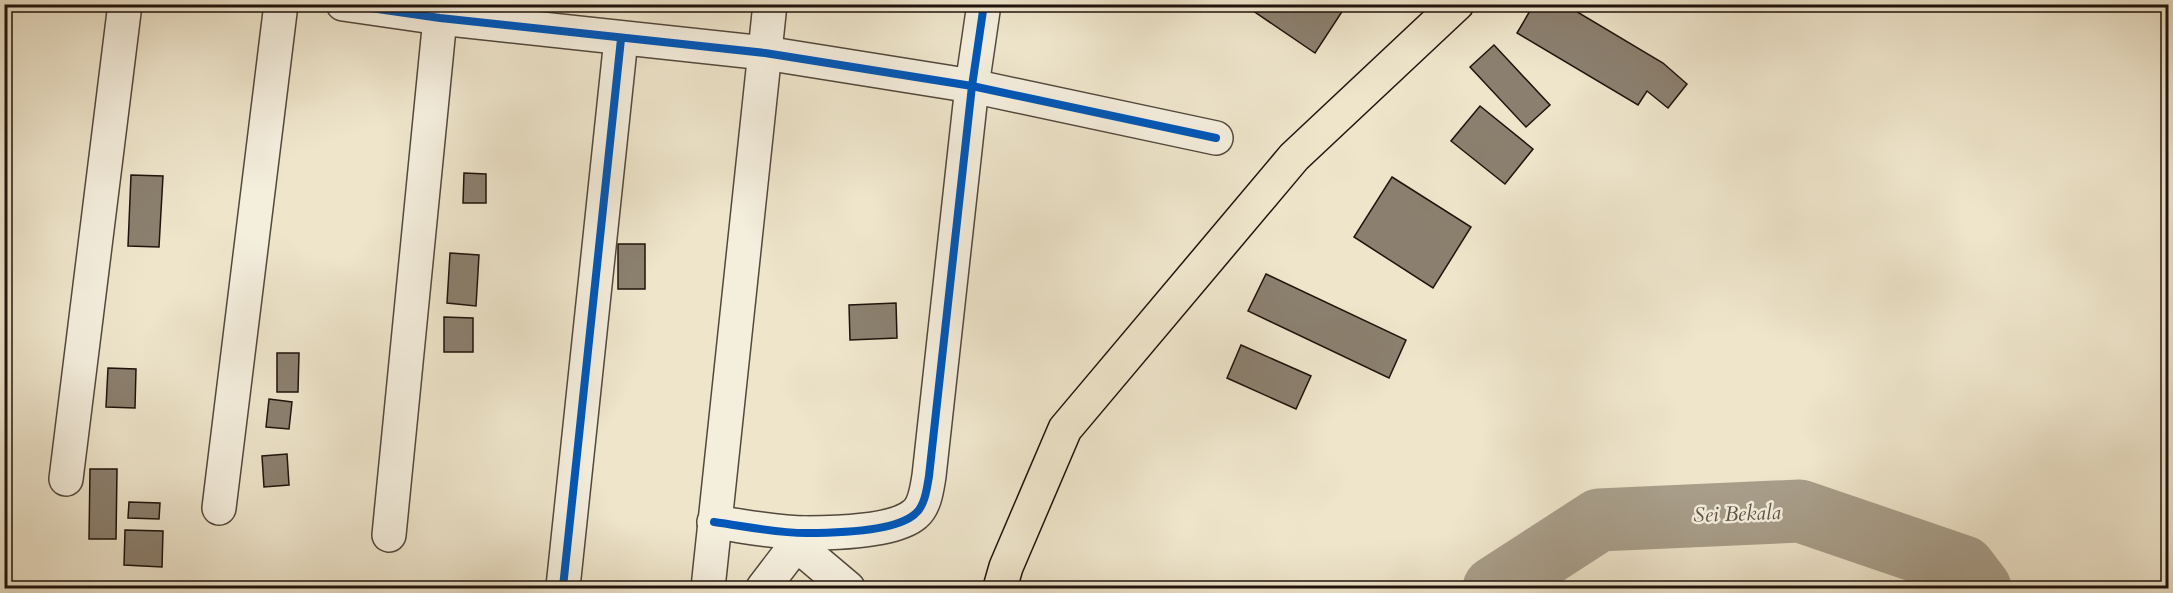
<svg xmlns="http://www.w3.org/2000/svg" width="2173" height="593" font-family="Cardo,serif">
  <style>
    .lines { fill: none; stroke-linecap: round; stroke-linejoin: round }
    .river { stroke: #a89e8a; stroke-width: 63 }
    .building { fill: #8b806f; stroke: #1f130c; stroke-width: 1.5 }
    .minor-casing { stroke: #53483c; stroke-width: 36 }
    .major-casing { stroke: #1f130c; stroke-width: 36 }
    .minor { stroke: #f4eedd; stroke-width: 33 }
    .major { stroke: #eee5cb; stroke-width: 33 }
    .cycleway-casing { stroke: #f4eedd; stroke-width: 11 }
    .cycleway { stroke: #0057b8; stroke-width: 8 }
    .labels { text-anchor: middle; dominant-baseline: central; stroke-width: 5; stroke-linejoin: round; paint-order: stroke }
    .water-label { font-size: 21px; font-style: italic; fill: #5d5245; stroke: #f4eedd }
  </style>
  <rect width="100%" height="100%" fill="#eee5cb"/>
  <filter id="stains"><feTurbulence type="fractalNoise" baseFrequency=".00333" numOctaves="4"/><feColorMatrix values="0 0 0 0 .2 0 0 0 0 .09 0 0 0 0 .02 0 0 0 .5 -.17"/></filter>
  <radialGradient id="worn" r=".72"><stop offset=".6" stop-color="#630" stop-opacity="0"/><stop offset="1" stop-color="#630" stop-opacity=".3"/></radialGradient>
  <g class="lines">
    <path class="river" d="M 1494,588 L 1599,520 L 1800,511 L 1964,567 L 1980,588"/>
  </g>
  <g class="building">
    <path d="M 1243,4 L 1347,4 L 1315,53 Z"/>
    <path d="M 1534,4 L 1564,4 L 1663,63 L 1687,84 L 1668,108 L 1647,91 L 1638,105 L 1517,33 Z"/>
    <path d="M 1494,45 L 1550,105 L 1526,127 L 1470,67 Z"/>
    <path d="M 1480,106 L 1533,149 L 1505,184 L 1451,141 Z"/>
    <path d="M 464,173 L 486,174 L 486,203 L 463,203 Z"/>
    <path d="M 131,175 L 163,176 L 159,247 L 128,246 Z"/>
    <path d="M 1392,177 L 1471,227 L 1433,288 L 1354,237 Z"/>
    <rect x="618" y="244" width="27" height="45"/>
    <path d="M 450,253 L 479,255 L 476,306 L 447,303 Z"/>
    <path d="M 1266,274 L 1406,340 L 1389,378 L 1248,311 Z"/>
    <path d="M 896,303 L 897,338 L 850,340 L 849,305 Z"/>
    <path d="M 444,317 L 473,318 L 473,352 L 444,352 Z"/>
    <path d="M 1241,345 L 1311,376 L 1296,409 L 1227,378 Z"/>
    <path d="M 277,353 L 299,353 L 298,392 L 277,392 Z"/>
    <path d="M 108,368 L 136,369 L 135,408 L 106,407 Z"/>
    <path d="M 269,399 L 292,402 L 289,429 L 266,427 Z"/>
    <path d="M 287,454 L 289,485 L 264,487 L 262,456 Z"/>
    <path d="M 90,469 L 117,469 L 116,539 L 89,539 Z"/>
    <path d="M 129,502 L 160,503 L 159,519 L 128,518 Z"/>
    <path d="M 125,530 L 163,531 L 162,567 L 124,565 Z"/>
  </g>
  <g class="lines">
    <defs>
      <g id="minor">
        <path d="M 343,4 L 440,18 L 765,53 L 972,86 L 1216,138"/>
        <path d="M 66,479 L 125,4"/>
        <path d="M 219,508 L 281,4"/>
        <path d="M 714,522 C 744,526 776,533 806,533 C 833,533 895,532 915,514 C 925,506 927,488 929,476 L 972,86 L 984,4"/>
        <path d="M 389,535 L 440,18"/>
        <path d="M 797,545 L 848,588"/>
        <path d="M 563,587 L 621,39"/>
        <path d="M 708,588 L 770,4"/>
        <path d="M 763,588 L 805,533"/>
      </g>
      <path id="major" d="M 1000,588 L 1006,567 L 1065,429 L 1294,157 L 1457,4"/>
    </defs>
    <use href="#minor" class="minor-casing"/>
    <use href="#major" class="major-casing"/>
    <use href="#minor" class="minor"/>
    <use href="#major" class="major"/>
    <defs>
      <g id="cycleway">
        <path d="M 343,4 L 440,18 L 765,53 L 972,86 L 1216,138"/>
        <path d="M 714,522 C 744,526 776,533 806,533 C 833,533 895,532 915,514 C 925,506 927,488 929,476 L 972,86 L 984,4"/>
        <path d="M 563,587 L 621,39"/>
      </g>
    </defs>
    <use href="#cycleway" class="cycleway-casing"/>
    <use href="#cycleway" class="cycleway"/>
  </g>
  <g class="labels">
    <g class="water-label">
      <text transform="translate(1737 514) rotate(-2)">Sei Bekala</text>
    </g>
  </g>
  <rect width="2173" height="593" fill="none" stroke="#eee5cb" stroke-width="24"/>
  <rect x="6" y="6" width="2161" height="581" fill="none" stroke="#1f130c" stroke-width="3"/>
  <rect x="12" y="12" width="2149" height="569" fill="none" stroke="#1f130c" stroke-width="1.5"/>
  <rect width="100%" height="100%" filter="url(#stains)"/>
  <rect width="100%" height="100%" fill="url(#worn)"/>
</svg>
